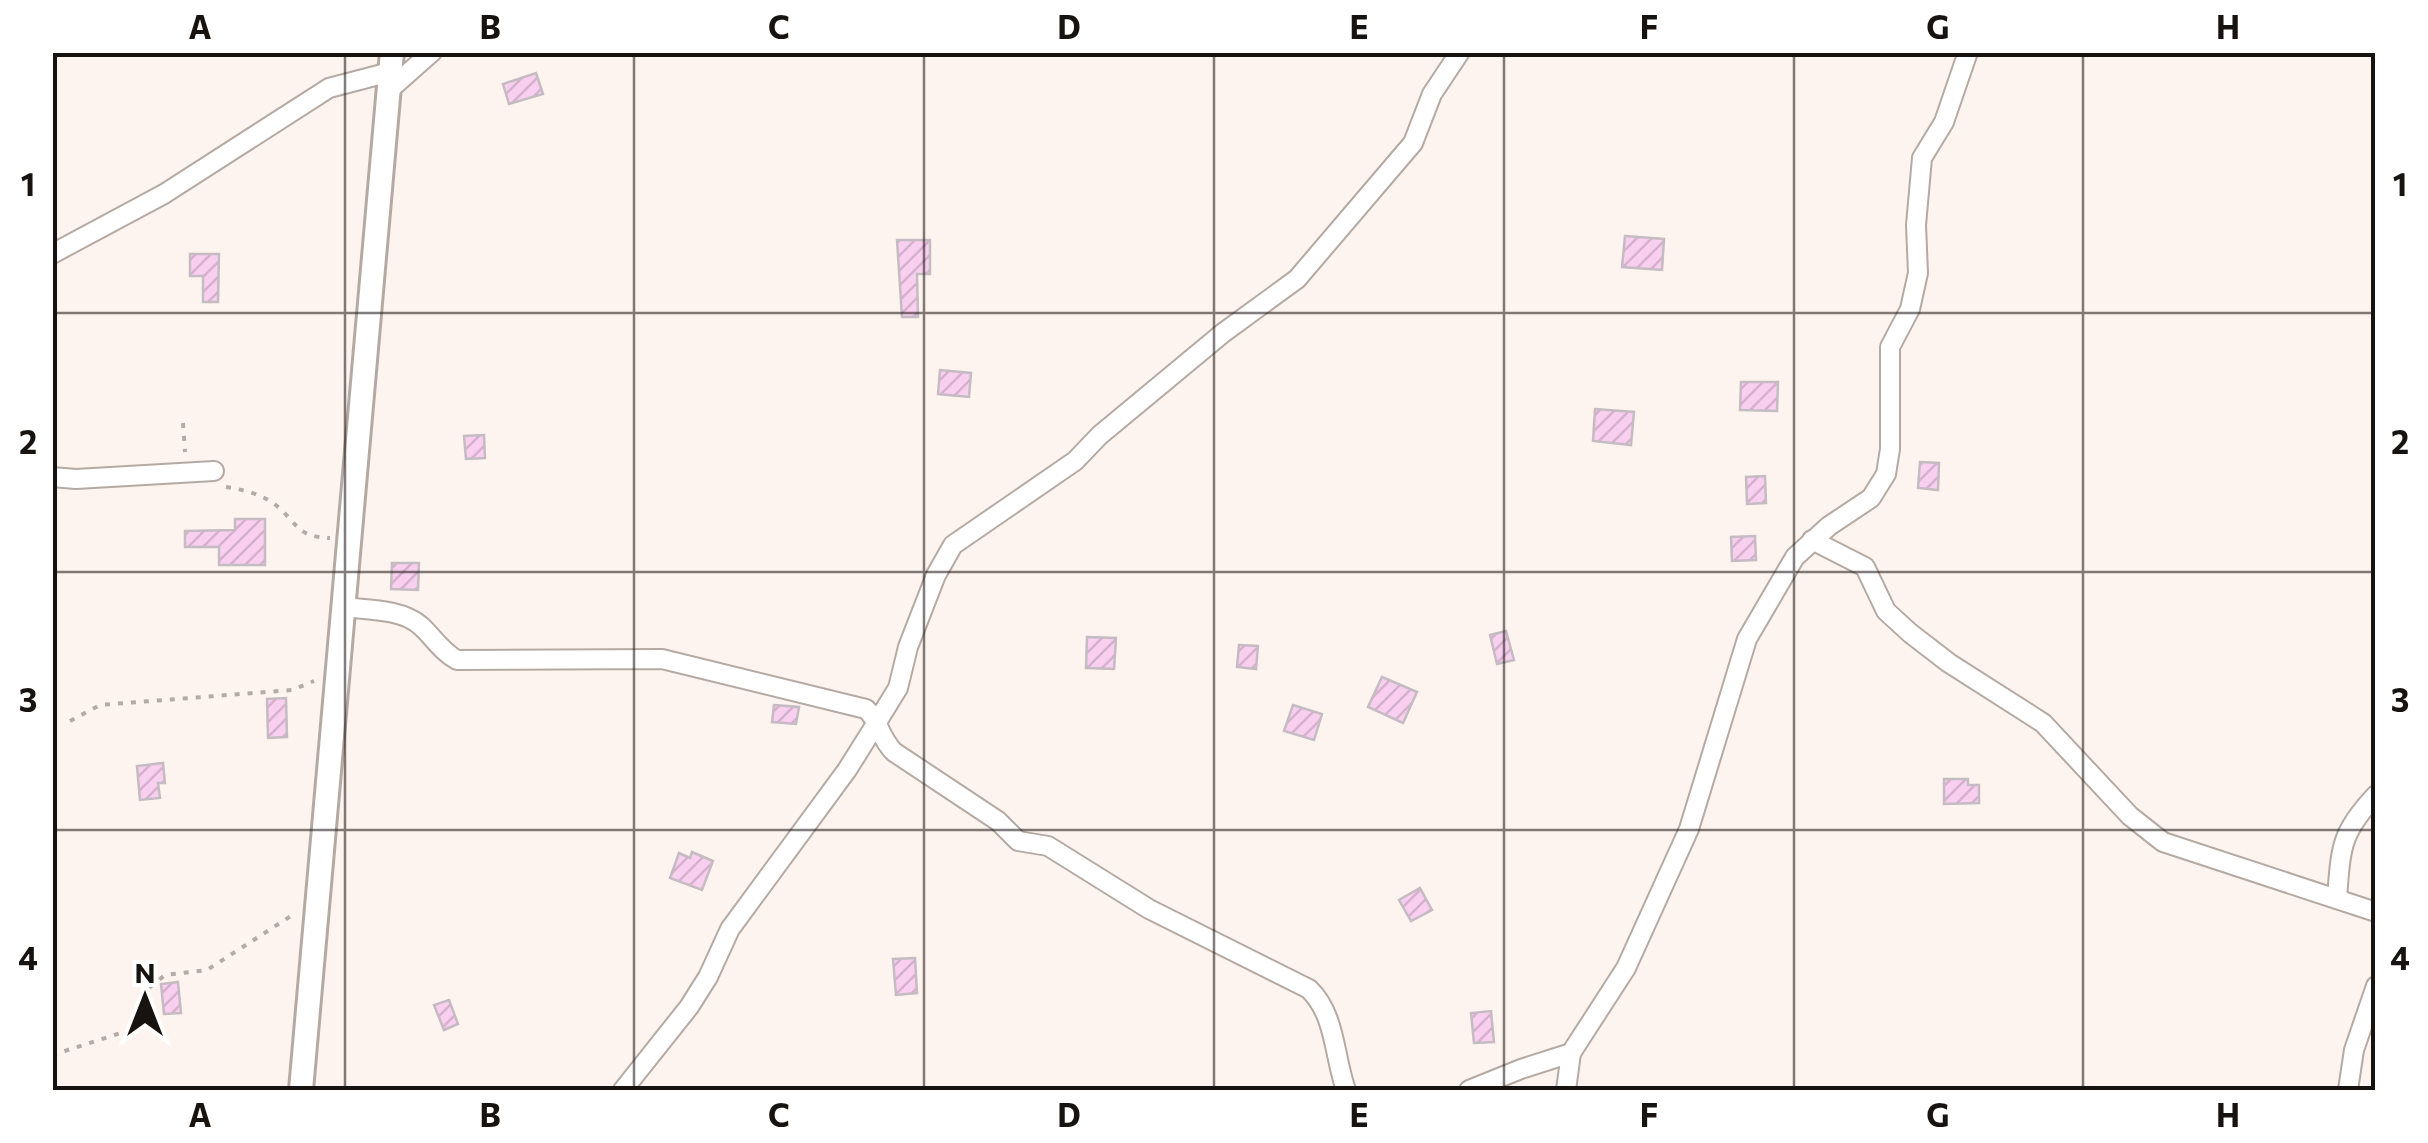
<svg xmlns="http://www.w3.org/2000/svg" width="2428" height="1143" font-family="Commissioner,sans-serif">
  <style>
    .building { fill: url(#building-hatch); stroke: #c5bbc2; stroke-width: 2.5 }
    .lines { fill: none; stroke-linecap: round; stroke-linejoin: round }
    .minor-casing { stroke: #b5aaa3; stroke-width: 22 }
    .tertiary-casing { stroke: #b5aaa3; stroke-width: 28 }
    .path { stroke: #b3aba7; stroke-width: 4; stroke-dasharray: 5 8; stroke-linecap: butt }
    .minor { stroke: #fff; stroke-width: 18 }
    .tertiary { stroke: #fff; stroke-width: 22 }
    .grid { fill: none; stroke: #171311; stroke-width: 2.5; stroke-opacity: 0.55 }
    .neatline { fill: none; stroke: #171311; stroke-width: 4 }
    .grid-label { font-size: 32px; text-anchor: middle; font-weight: bold; fill: #171311 }
  </style>
  <defs>
    <pattern id="building-hatch" width="6" height="6" patternUnits="userSpaceOnUse" patternTransform="scale(2.5)"><rect width="6" height="6" fill="#f9cff0"/><path d="M-1 1l2-2M0 6l6-6M5 7l2-2" fill="none" stroke="#d5b1cd"/></pattern>
  </defs>
  <rect width="100%" height="100%" fill="#fef4ef"/>
  <g class="building">
    <path d="M 536,73 L 543,94 L 509,104 L 503,84 Z"/>
    <path d="M 1625,236 L 1664,239 L 1662,270 L 1622,267 Z"/>
    <path d="M 897,240 L 930,240 L 930,274 L 917,274 L 918,317 L 902,317 Z"/>
    <path d="M 190,254 L 219,254 L 218,302 L 203,302 L 203,276 L 190,276 Z"/>
    <path d="M 940,370 L 971,373 L 969,397 L 938,394 Z"/>
    <path d="M 1741,382 L 1778,382 L 1777,411 L 1740,410 Z"/>
    <path d="M 1595,409 L 1634,412 L 1631,445 L 1593,441 Z"/>
    <path d="M 484,435 L 485,458 L 466,459 L 464,436 Z"/>
    <path d="M 1920,462 L 1939,463 L 1938,490 L 1918,488 Z"/>
    <path d="M 1765,476 L 1766,503 L 1747,504 L 1746,477 Z"/>
    <path d="M 235,519 L 265,519 L 265,565 L 219,565 L 219,547 L 185,547 L 185,531 L 235,530 Z"/>
    <path d="M 1755,536 L 1756,560 L 1732,561 L 1731,537 Z"/>
    <path d="M 392,563 L 419,563 L 418,590 L 391,589 Z"/>
    <path d="M 1506,631 L 1514,660 L 1497,664 L 1490,635 Z"/>
    <path d="M 1087,637 L 1116,638 L 1114,669 L 1086,668 Z"/>
    <path d="M 1239,645 L 1258,646 L 1256,669 L 1237,667 Z"/>
    <path d="M 1382,677 L 1417,692 L 1403,723 L 1368,707 Z"/>
    <path d="M 286,698 L 287,737 L 268,738 L 267,699 Z"/>
    <path d="M 774,705 L 799,707 L 796,724 L 772,722 Z"/>
    <path d="M 1293,705 L 1322,714 L 1314,740 L 1284,731 Z"/>
    <path d="M 163,763 L 165,783 L 158,783 L 160,798 L 140,800 L 137,766 Z"/>
    <path d="M 1944,779 L 1968,779 L 1968,785 L 1979,785 L 1979,803 L 1944,804 Z"/>
    <path d="M 692,852 L 713,861 L 702,890 L 670,878 L 679,853 L 690,858 Z"/>
    <path d="M 1420,888 L 1432,910 L 1411,921 L 1399,900 Z"/>
    <path d="M 915,958 L 917,993 L 896,995 L 893,959 Z"/>
    <path d="M 178,982 L 181,1013 L 164,1014 L 161,984 Z"/>
    <path d="M 449,1000 L 458,1024 L 444,1030 L 434,1005 Z"/>
    <path d="M 1491,1011 L 1494,1042 L 1474,1043 L 1471,1013 Z"/>
  </g>
  <g class="lines">
    <defs>
      <g id="minor">
        <path d="M 389,90 L 432,52"/>
        <path d="M 52,254 L 164,194 L 329,88 L 390,72"/>
        <path d="M 52,477 L 76,479 L 214,471"/>
        <path d="M 1812,540 L 1865,567 L 1886,611 L 1910,633 L 1949,663 L 2043,723 L 2130,816 L 2163,842 L 2376,912"/>
        <path d="M 343,607 C 368,610 402,609 421,626 C 434,638 441,651 457,660 L 662,659 L 866,709 C 879,720 879,737 894,752 L 998,821 L 1018,841 L 1048,846 L 1149,909 L 1309,989 C 1336,1015 1334,1057 1346,1090"/>
        <path d="M 2337,898 C 2341,848 2340,833 2376,795"/>
        <path d="M 623,1090 L 689,1007 L 708,977 L 730,929 L 847,770 L 874,727 L 898,688 L 908,647 L 936,575 L 953,545 L 1075,461 L 1100,435 L 1223,333 L 1297,279 L 1413,143 L 1432,94 L 1460,52"/>
        <path d="M 1469,1090 L 1521,1069 L 1571,1053"/>
        <path d="M 1566,1090 L 1571,1053 L 1626,968 L 1689,829 L 1747,639 L 1795,557 L 1829,526 L 1871,498 L 1886,474 L 1890,449 L 1890,347 L 1910,309 L 1918,273 L 1916,225 L 1922,158 L 1944,122 L 1968,52"/>
        <path d="M 2348,1090 L 2354,1050 L 2376,986"/>
      </g>
      <path id="tertiary" d="M 301,1090 L 392,52"/>
    </defs>
    <use href="#minor" class="minor-casing"/>
    <use href="#tertiary" class="tertiary-casing"/>
    <g class="path">
      <path d="M 183,423 L 185,452"/>
      <path d="M 226,487 C 244,490 263,494 278,507 C 298,524 297,537 330,538"/>
      <path d="M 70,721 L 100,705 L 292,690 L 314,681"/>
      <path d="M 52,1055 L 127,1031 L 144,1015 L 149,988 L 165,975 L 207,970 L 294,914"/>
    </g>
    <use href="#minor" class="minor"/>
    <use href="#tertiary" class="tertiary"/>
  </g>
  <path class="grid" d="M 345,52 L 345,1090M 634,52 L 634,1090M 924,52 L 924,1090M 1214,52 L 1214,1090M 1504,52 L 1504,1090M 1794,52 L 1794,1090M 2083,52 L 2083,1090M 52,313 L 2376,313M 52,572 L 2376,572M 52,830 L 2376,830"/>
  <rect width="2428" height="1143" fill="none" stroke="#ffffff" stroke-width="110"/>
  <g transform="translate(145 998)" stroke="#ffffff" stroke-width="8" paint-order="stroke">
  <path d="M0-8L18 38L0 25L-18 38Z" fill="#171311"/>
  <text y="-15" font-size="28" font-weight="bold" text-anchor="middle" fill="#171311">N</text>
  </g>
  <rect x="55" y="55" width="2318" height="1033" class="neatline"/>
  <g class="grid-label">
    <text x="200" y="39">A</text>
    <text x="490" y="39">B</text>
    <text x="779" y="39">C</text>
    <text x="1069" y="39">D</text>
    <text x="1359" y="39">E</text>
    <text x="1649" y="39">F</text>
    <text x="1938" y="39">G</text>
    <text x="2228" y="39">H</text>
    <text x="28" y="196">1</text>
    <text x="2400" y="196">1</text>
    <text x="28" y="454">2</text>
    <text x="2400" y="454">2</text>
    <text x="28" y="712">3</text>
    <text x="2400" y="712">3</text>
    <text x="28" y="970">4</text>
    <text x="2400" y="970">4</text>
    <text x="200" y="1127">A</text>
    <text x="490" y="1127">B</text>
    <text x="779" y="1127">C</text>
    <text x="1069" y="1127">D</text>
    <text x="1359" y="1127">E</text>
    <text x="1649" y="1127">F</text>
    <text x="1938" y="1127">G</text>
    <text x="2228" y="1127">H</text>
  </g>
</svg>
